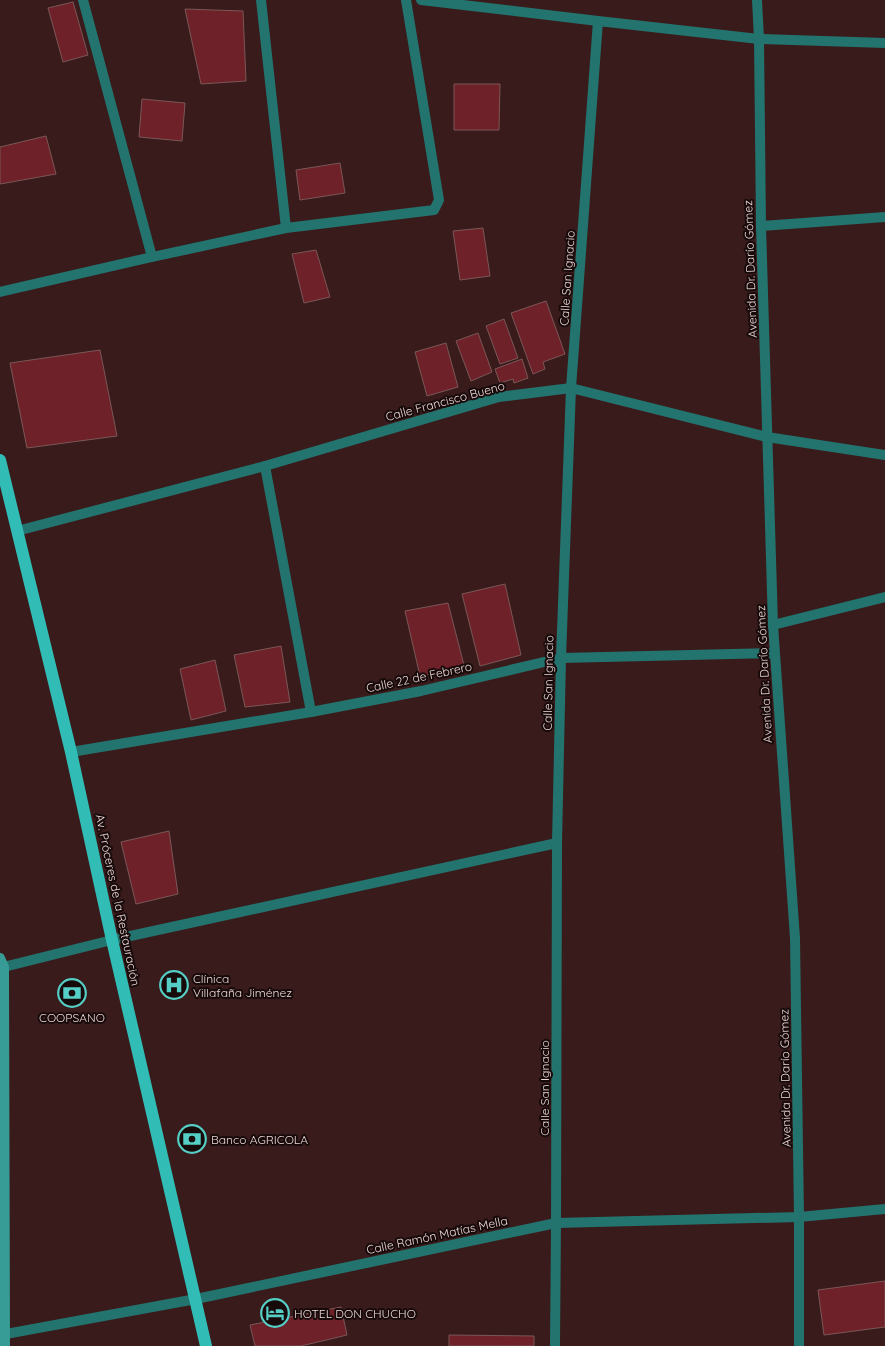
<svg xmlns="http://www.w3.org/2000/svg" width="885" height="1346" font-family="Quicksand,sans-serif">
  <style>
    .building { fill: #6e2128; stroke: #7b5757 }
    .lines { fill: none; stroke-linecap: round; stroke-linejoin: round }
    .street { stroke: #23736e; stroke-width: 10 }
    .secondary { stroke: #379c95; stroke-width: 10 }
    .primary { stroke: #31bdb5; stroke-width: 12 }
    .labels { text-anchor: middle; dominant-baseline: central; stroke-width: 4; stroke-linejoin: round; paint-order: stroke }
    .street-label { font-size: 12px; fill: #edd7d6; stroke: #170a0a }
    .poi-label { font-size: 12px; fill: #edd7d6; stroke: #170a0a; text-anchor: start }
  </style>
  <rect width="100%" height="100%" fill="#391b1b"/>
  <g class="building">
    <path d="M 73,2 L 88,55 L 63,62 L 48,8 Z"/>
    <path d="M 185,9 L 243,11 L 246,81 L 201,84 Z"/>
    <path d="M 454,84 L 500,84 L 499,130 L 454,130 Z"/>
    <path d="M 142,99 L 185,103 L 182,141 L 139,137 Z"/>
    <path d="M 46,136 L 56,174 L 0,184 L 0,147 Z"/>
    <path d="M 340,163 L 345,193 L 300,200 L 296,170 Z"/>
    <path d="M 483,228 L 490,276 L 460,280 L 453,231 Z"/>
    <path d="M 316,250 L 330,297 L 304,303 L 292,254 Z"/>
    <path d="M 546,301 L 565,354 L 543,362 L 545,369 L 533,374 L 511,313 Z"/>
    <path d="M 504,319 L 518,358 L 500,364 L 486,326 Z"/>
    <path d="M 478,333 L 492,372 L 471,381 L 456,341 Z"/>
    <path d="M 446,343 L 458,387 L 427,396 L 415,352 Z"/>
    <path d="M 100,350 L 117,436 L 27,448 L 10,363 Z"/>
    <path d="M 522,359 L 528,378 L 514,383 L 513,379 L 500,383 L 495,369 Z"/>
    <path d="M 505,584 L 521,655 L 480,666 L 462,594 Z"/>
    <path d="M 448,603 L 465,669 L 420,676 L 405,611 Z"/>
    <path d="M 281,646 L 290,702 L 245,707 L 234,655 Z"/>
    <path d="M 215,660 L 226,711 L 191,720 L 180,669 Z"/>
    <path d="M 169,831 L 178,894 L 136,904 L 121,842 Z"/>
    <path d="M 885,1281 L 885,1327 L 824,1335 L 818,1290 Z"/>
    <path d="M 341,1307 L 347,1335 L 301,1346 L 255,1346 L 250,1325 Z"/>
    <path d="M 449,1335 L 534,1336 L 534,1346 L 449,1346 Z"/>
  </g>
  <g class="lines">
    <g class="street">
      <path d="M 83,0 L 152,257"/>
      <path d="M 421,0 L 598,21 L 759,39 L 885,43"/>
      <path d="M 757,0 L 759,39 L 761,226 L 773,625 L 795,938 L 799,1217 L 799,1346"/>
      <path d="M 761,226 L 885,217"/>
      <path d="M 286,228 L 434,210 L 439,200 L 406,0"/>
      <path d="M 0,292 L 152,257 L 286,228 L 261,0"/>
      <path d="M 265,466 L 311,712"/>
      <path d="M 17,531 L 265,466 L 499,397 L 571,388 L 767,437 L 885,455"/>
      <path d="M 773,625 L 885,597"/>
      <path d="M 71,752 L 311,712 L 421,691 L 561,658 L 774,653"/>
      <path d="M 0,968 L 112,940 L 557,843"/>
      <path d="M 0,1335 L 196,1299 L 556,1223 L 799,1217 L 885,1209"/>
      <path d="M 555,1346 L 556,1223 L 557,843 L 561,658 L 571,388 L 598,21"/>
    </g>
    <path class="secondary" d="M 0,958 L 4,967 L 5,1346"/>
    <path class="primary" d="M 0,460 L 71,752 L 112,940 L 206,1346"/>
  </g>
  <defs>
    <symbol id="hospital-ring" viewBox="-11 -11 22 22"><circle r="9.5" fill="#170a0a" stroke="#55cec6" stroke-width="1.5"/><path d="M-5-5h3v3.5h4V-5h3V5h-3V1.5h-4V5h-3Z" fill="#55cec6"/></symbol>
    <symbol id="bank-ring" viewBox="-11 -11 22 22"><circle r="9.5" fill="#170a0a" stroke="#55cec6" stroke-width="1.5"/><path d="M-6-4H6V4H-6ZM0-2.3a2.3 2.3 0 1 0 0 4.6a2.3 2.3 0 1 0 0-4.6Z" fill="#55cec6"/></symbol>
    <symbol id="hotel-ring" viewBox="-11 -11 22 22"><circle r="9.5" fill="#170a0a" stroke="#55cec6" stroke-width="1.5"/><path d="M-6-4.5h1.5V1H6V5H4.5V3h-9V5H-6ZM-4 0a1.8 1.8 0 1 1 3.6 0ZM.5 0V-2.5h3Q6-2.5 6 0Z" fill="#55cec6"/></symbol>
  </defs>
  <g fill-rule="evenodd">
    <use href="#hospital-ring" x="158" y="969" width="32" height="32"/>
    <use href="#bank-ring" x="56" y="977" width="32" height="32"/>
    <use href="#bank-ring" x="176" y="1123" width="32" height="32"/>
    <use href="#hotel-ring" x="259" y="1297" width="32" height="32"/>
  </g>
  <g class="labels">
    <g class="street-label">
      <text transform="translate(750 269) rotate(-92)">Avenida Dr. Darío Gómez</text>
      <text transform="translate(567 278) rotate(-86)">Calle San Ignacio</text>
      <text transform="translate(445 401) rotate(-15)">Calle Francisco Bueno</text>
      <text transform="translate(764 674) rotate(-93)">Avenida Dr. Darío Gómez</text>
      <text transform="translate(419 677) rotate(-12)">Calle 22 de Febrero</text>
      <text transform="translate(548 683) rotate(-89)">Calle San Ignacio</text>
      <text transform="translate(118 900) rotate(78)">Av. Próceres de la Restauración</text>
      <text transform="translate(785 1078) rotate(-91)">Avenida Dr. Darío Gómez</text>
      <text transform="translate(544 1088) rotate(-90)">Calle San Ignacio</text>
      <text transform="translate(437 1235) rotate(-12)">Calle Ramón Matías Mella</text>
    </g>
    <g class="poi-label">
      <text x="193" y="978">Clínica<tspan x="193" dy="14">Villafaña Jiménez</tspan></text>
      <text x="72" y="1017" text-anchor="middle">COOPSANO</text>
      <text x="211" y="1139">Banco AGRICOLA</text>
      <text x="294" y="1313">HOTEL DON CHUCHO</text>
    </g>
  </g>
</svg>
